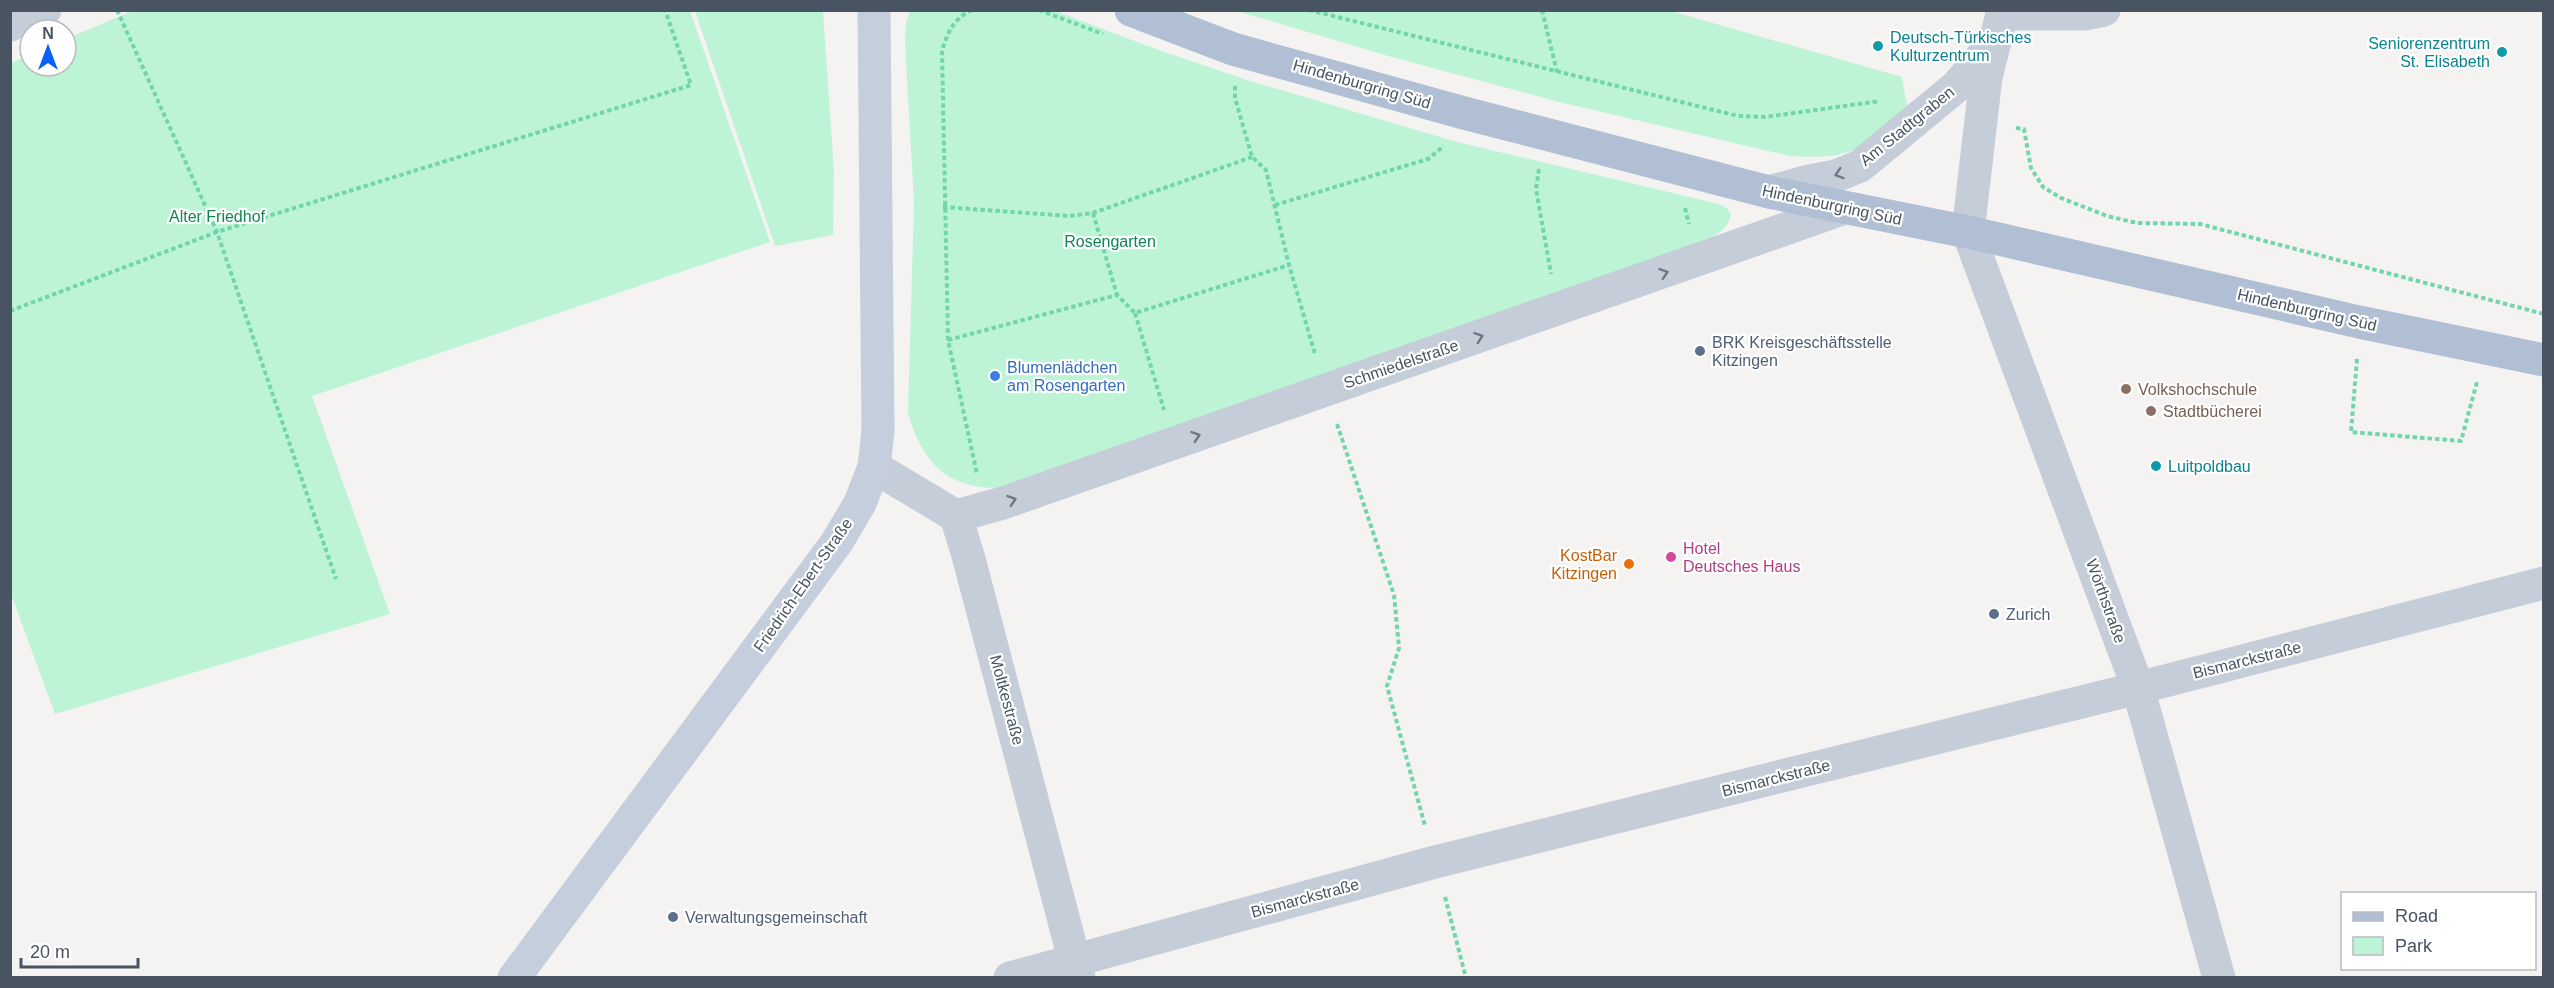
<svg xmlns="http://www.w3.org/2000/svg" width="2554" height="988" font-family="Helvetica,sans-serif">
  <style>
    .green { fill: #bef4d6 }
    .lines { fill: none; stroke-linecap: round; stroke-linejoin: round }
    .path { stroke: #72d6ab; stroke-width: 4; stroke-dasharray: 4.5 3; stroke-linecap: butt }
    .street { stroke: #c5cdd8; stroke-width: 33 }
    .secondary { stroke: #c4cedc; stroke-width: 33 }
    .primary { stroke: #b0bfd3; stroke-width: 33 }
    .oneway { stroke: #6e7885 }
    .culture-dot { fill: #0f9aa8; stroke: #fff; stroke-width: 2 }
    .service-dot { fill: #5c6f8a; stroke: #fff; stroke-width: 2 }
    .shop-dot { fill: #3f7fe0; stroke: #fff; stroke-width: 2 }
    .education-dot { fill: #8d6e63; stroke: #fff; stroke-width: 2 }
    .hotel-dot { fill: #d1479c; stroke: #fff; stroke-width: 2 }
    .food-dot { fill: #e8710a; stroke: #fff; stroke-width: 2 }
    .labels { text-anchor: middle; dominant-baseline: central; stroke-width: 4.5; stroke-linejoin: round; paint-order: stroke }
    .culture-label { font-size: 16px; fill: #0d838f; stroke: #fff; text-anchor: start }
    .street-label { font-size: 16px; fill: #485462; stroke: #fff }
    .park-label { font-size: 16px; fill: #0e8752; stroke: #fff }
    .service-label { font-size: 16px; fill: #4e5e75; stroke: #fff; text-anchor: start }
    .shop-label { font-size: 16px; fill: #366cbe; stroke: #fff; text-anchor: start }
    .education-label { font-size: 16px; fill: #785e54; stroke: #fff; text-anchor: start }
    .hotel-label { font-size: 16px; fill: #b23c85; stroke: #fff; text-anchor: start }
    .food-label { font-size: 16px; fill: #c56008; stroke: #fff; text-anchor: end }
  </style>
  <rect width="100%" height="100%" fill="#f5f2f2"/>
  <g class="green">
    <path d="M 134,10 L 690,11 L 770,242 L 312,396 L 390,614 L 55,714 L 11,594 L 11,63 L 30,54 L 30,66 L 66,66 L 66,39 Z"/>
    <path d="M 695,11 L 823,11 L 834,171 L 833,235 L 775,246 Z"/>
    <path d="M 910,11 L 1056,11 L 1153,48 L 1247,80 L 1457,142 L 1719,204 L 1727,208 L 1731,214 C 1728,236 1702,241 1684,248 L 998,488 C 945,488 922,461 908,413 L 914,203 L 905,43 L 906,23 Z"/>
    <path d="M 1237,11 L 1671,11 L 1902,77 L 1908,113 C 1865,150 1847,160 1790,156 L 1559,102 L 1388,56 Z"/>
  </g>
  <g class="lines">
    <g class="path">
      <path d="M 117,10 L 217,232 L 336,579"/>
      <path d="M 972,10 C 954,18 947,33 942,51 L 948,340 L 977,474"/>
      <path d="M 1039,10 L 1103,34"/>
      <path d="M 1309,10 L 1738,116 L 1765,117 L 1880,101"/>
      <path d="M 1542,10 L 1557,72"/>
      <path d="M 1235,86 L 1235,98 L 1252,157 L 1266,170 L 1289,265 L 1315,354"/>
      <path d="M 2016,128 L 2024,129 L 2031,168 L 2043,187 L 2061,198 L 2107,216 L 2137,223 L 2200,224 L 2544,314"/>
      <path d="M 1539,169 L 1536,189 L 1551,274"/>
      <path d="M 1275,205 L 1428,159 L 1444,146"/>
      <path d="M 943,207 L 1069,216 L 1093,213 L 1252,157"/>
      <path d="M 1685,208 L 1689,224"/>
      <path d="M 1093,213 L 1117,295"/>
      <path d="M 10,311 L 217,232 L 691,85 L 665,10"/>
      <path d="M 1135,313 L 1164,410"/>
      <path d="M 948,340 L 1117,295 L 1135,313 L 1289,265"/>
      <path d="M 2357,359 L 2351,432 L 2461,441 L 2477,382"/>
      <path d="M 1337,424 L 1394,595 L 1399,648 L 1387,686 L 1425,826"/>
      <path d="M 1445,897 L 1466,978"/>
    </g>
    <g class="street">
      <path d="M 2003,10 L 1986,77 L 1968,232 L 2138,688 L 2219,978"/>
      <path d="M 2002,14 L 2085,14 L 2104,10"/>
      <path d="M 10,25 L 45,10"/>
      <path d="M 1769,192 L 1809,181 L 1836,176 L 1860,166 L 1957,86 L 1991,46"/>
      <path d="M 874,467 L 956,516 L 969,559 L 1079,978"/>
      <path d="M 956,516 L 1003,503 L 1845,208"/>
      <path d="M 1010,978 L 1435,862 L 2138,688 L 2544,583"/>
    </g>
    <path class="secondary" d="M 514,978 L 837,542 L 860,503 L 874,467 L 878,431 L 874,10"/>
    <path class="primary" d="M 1131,10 L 1233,49 L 1464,113 L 1769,192 L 1968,232 L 2359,322 L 2544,360"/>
  </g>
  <defs><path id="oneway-chevron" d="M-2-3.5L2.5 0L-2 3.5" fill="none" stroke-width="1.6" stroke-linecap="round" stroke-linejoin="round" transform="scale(1.5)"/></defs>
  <g class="oneway">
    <use href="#oneway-chevron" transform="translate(1839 174) rotate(162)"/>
    <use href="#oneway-chevron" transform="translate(1664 273) rotate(-19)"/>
    <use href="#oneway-chevron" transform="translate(1479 337) rotate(-19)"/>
    <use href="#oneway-chevron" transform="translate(1196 436) rotate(-19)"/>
    <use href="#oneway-chevron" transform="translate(1012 500) rotate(-19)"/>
  </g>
  <g class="culture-dot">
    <circle cx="1878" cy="46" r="6"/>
    <circle cx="2502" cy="52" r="6"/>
    <circle cx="2156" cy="466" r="6"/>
  </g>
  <g class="service-dot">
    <circle cx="1700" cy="351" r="6"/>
    <circle cx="1994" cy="614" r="6"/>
    <circle cx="673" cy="917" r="6"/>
  </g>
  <circle class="shop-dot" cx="995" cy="376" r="6"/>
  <g class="education-dot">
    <circle cx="2126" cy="389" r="6"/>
    <circle cx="2151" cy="411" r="6"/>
  </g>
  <circle class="hotel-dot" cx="1671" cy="557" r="6"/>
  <circle class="food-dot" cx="1629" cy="564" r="6"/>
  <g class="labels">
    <g class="culture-label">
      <text x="1890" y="37">Deutsch-Türkisches<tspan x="1890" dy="18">Kulturzentrum</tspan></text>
      <text x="2490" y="43" text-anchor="end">Seniorenzentrum<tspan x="2490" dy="18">St. Elisabeth</tspan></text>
      <text x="2168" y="466">Luitpoldbau</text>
    </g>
    <g class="street-label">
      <text transform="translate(1362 84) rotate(16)">Hindenburgring Süd</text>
      <text transform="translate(1907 126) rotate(-39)">Am Stadtgraben</text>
      <text transform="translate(1832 205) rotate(12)">Hindenburgring Süd</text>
      <text transform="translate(2307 310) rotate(13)">Hindenburgring Süd</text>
      <text transform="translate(1401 364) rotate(-19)">Schmiedelstraße</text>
      <text transform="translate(803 585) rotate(-55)">Friedrich-Ebert-Straße</text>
      <text transform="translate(2106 601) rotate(70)">Wörthstraße</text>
      <text transform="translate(2247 660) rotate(-14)">Bismarckstraße</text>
      <text transform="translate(1007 700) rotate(75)">Moltkestraße</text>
      <text transform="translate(1776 778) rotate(-14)">Bismarckstraße</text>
      <text transform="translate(1305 898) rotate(-15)">Bismarckstraße</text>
    </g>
    <g class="park-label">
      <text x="217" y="216">Alter Friedhof</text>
      <text x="1110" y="241">Rosengarten</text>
    </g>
    <g class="service-label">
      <text x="1712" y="342">BRK Kreisgeschäftsstelle<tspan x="1712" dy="18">Kitzingen</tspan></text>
      <text x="2006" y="614">Zurich</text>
      <text x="685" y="917">Verwaltungsgemeinschaft</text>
    </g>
    <g class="shop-label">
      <text x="1007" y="367">Blumenlädchen<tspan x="1007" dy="18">am Rosengarten</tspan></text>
    </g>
    <g class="education-label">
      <text x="2138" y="389">Volkshochschule</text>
      <text x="2163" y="411">Stadtbücherei</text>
    </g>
    <g class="hotel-label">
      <text x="1683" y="548">Hotel<tspan x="1683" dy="18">Deutsches Haus</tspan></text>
    </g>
    <g class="food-label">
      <text x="1617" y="555">KostBar<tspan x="1617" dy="18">Kitzingen</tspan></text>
    </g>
  </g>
  <rect width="2554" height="988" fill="none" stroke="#485462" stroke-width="24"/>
  <rect x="2341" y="892" width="195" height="78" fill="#ffffff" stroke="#b6bbc0" stroke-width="1.5"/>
  <rect x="2353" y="912" width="30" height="9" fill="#b0bfd3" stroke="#b6bbc0" stroke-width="1.5"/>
  <text x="2395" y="922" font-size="18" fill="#485462">Road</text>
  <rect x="2353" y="937" width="30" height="18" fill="#bef4d6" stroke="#b6bbc0" stroke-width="1.5"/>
  <text x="2395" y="952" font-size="18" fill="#485462">Park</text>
  <g transform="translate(48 48)"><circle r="28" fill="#ffffff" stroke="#b6bbc0" stroke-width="1.5"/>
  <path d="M0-4.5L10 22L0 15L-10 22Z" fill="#0963f8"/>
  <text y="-9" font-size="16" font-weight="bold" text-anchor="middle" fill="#485462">N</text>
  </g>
  <path d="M21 958v9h117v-9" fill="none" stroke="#485462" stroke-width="3"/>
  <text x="30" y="958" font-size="18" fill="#485462" stroke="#ffffff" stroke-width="4.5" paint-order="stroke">20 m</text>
</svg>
